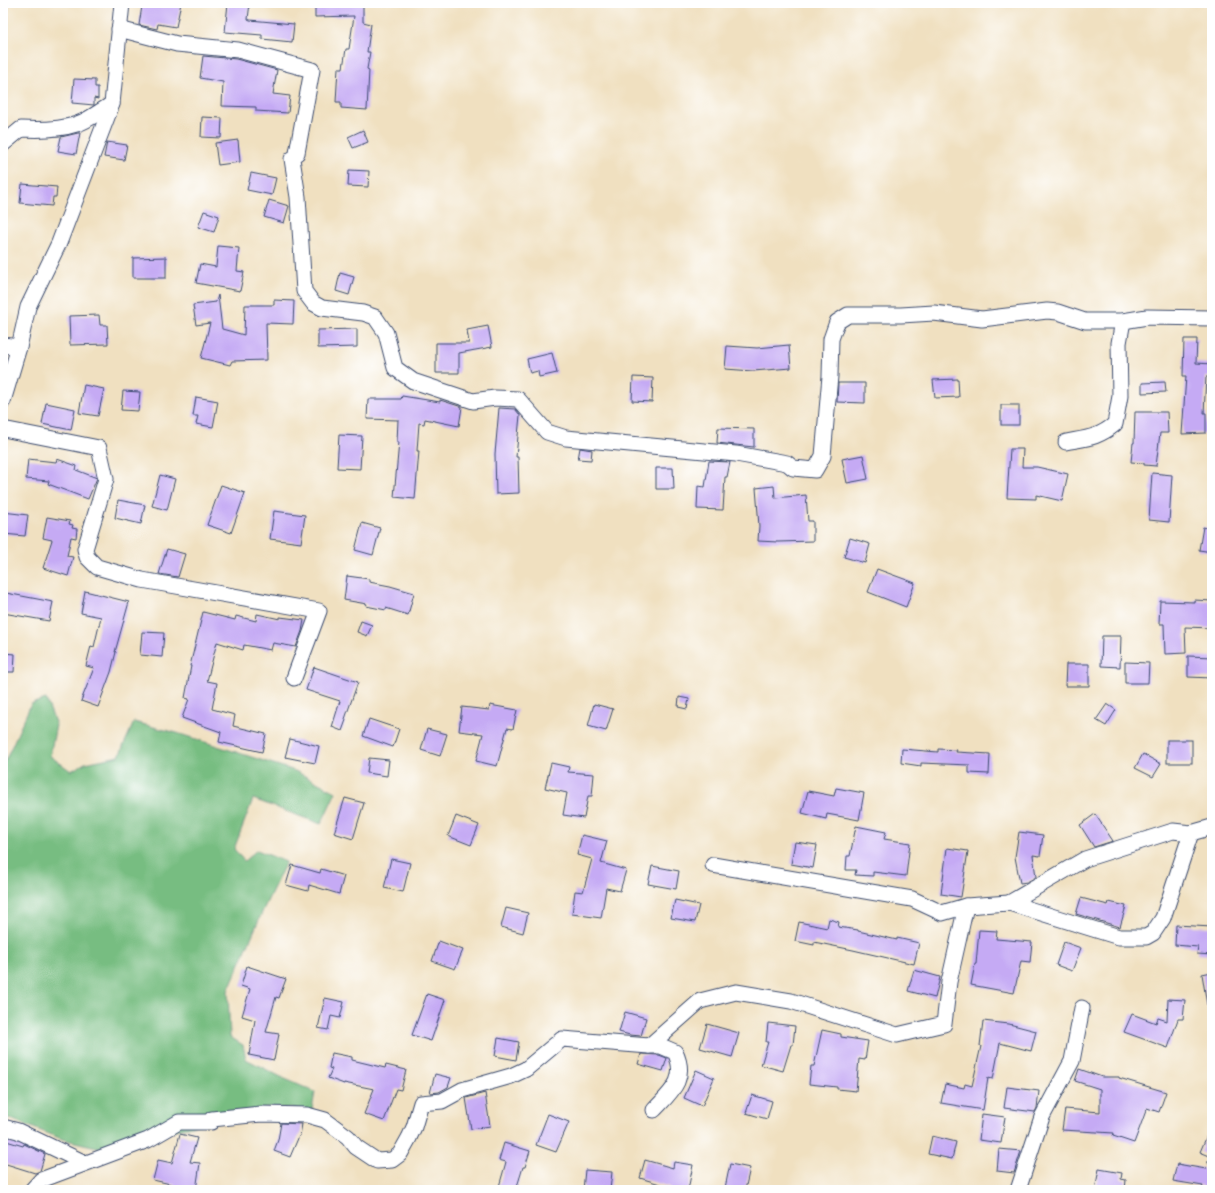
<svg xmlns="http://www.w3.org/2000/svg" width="1215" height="1193" font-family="'Old Standard TT',serif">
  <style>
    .forest { fill: #77bd81; stroke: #497670 }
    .building { fill: #c5aaf4 }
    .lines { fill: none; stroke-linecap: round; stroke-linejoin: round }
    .minor-casing { stroke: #3b4a6d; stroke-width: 17 }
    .minor { stroke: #fff; stroke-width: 15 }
  </style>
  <rect width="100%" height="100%" fill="#fff"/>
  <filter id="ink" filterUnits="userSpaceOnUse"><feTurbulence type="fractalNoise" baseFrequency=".025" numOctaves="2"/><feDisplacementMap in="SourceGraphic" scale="8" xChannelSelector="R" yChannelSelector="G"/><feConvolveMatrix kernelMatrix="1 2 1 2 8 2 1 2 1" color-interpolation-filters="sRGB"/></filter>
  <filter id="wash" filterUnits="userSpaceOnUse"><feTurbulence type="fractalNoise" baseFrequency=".012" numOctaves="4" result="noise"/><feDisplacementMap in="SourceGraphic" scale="16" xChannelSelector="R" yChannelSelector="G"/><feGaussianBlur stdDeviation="0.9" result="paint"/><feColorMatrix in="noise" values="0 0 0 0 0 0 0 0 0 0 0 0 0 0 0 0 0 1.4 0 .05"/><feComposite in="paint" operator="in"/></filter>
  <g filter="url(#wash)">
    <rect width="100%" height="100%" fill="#f0e0c0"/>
    <path class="forest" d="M 46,699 L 56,725 L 50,756 L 71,771 L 85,763 L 119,756 L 134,722 L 177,733 L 295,771 L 336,792 L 321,824 L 253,799 L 234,849 L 244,861 L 257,850 L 286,862 L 264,908 L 228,991 L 230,1037 L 243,1045 L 246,1059 L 283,1078 L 315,1092 L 312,1110 L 269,1107 L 101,1148 L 62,1139 L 3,1116 L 3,763 L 6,759 L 31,704 Z"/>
    <g id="blocks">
      <g class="building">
        <path d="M 145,3 L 181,3 L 176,27 L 158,24 L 157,29 L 139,25 L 142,6 L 144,6 Z"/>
        <path d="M 228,3 L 250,3 L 248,19 L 250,20 L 294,24 L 292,42 L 262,39 L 262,35 L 225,32 Z"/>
        <path d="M 315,3 L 363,3 L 363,22 L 371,24 L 367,52 L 370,52 L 367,69 L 369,70 L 367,110 L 341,108 L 341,102 L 336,102 L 338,68 L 343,68 L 346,49 L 349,49 L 354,16 L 315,17 Z"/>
        <path d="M 203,56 L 236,59 L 277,70 L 273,94 L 290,96 L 288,113 L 256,111 L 256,107 L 222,106 L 223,82 L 200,78 Z"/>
        <path d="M 74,79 L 95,80 L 95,87 L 98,87 L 98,99 L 94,98 L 94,105 L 72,103 Z"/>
        <path d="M 202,117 L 222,118 L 221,138 L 201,137 Z"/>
        <path d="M 363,130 L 368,142 L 353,148 L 348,137 Z"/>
        <path d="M 78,133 L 80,133 L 76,154 L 58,151 L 61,137 Z"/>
        <path d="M 238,140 L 240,162 L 218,165 L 215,143 Z"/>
        <path d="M 107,142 L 127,145 L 124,160 L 104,157 Z"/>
        <path d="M 349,170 L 369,171 L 368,187 L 348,186 Z"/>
        <path d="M 251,173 L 276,178 L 272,195 L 247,190 Z"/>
        <path d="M 22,184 L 57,187 L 56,197 L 53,197 L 52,206 L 20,203 Z"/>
        <path d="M 269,200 L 289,206 L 284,223 L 264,217 Z"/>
        <path d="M 204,211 L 219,216 L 214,232 L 198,227 Z"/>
        <path d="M 218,246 L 239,248 L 237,271 L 244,272 L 240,291 L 196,283 L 200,264 L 216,267 Z"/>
        <path d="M 166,257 L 166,278 L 133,278 L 133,258 Z"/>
        <path d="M 340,273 L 354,277 L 349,295 L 336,291 Z"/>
        <path d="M 218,295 L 222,329 L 244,335 L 245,305 L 274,305 L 274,300 L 294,301 L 293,324 L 266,323 L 267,360 L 232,361 L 230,365 L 201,358 L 210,323 L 196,325 L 193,305 L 216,302 Z"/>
        <path d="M 99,315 L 100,325 L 107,325 L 108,344 L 70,345 L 69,316 Z"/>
        <path d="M 488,326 L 492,347 L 459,353 L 459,373 L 436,373 L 436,343 L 469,343 L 467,330 Z"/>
        <path d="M 357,329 L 357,347 L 318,348 L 318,330 Z"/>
        <path d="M 1184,339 L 1197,339 L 1196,363 L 1212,364 L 1212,377 L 1206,377 L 1204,413 L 1206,413 L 1206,433 L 1182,434 L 1186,376 L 1183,376 Z"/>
        <path d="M 789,345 L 791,368 L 753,371 L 725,369 L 727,346 L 757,348 Z"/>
        <path d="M 552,353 L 557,373 L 539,377 L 538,371 L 530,373 L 527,359 Z"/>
        <path d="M 633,377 L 653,378 L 652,402 L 632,401 Z"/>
        <path d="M 958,379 L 959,397 L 935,398 L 933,380 Z"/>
        <path d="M 1165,382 L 1166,392 L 1142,393 L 1142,383 Z"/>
        <path d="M 838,383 L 865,383 L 865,403 L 837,402 Z"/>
        <path d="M 84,385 L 104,389 L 98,416 L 79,413 Z"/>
        <path d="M 123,391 L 140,392 L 138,411 L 121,410 Z"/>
        <path d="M 402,396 L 440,402 L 440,400 L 462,407 L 459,426 L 425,419 L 424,424 L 419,423 L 417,451 L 419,451 L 415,499 L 394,497 L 399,442 L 397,442 L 398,420 L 367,419 L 368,399 L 401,399 Z"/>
        <path d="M 196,397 L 218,401 L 213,427 L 196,424 L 198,416 L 193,416 Z"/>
        <path d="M 46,403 L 75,409 L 71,430 L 42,424 Z"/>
        <rect x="1001" y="405" width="18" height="20"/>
        <path d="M 499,408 L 515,409 L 520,415 L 516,457 L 518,457 L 519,493 L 496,494 L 495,454 Z"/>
        <path d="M 1135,412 L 1167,412 L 1168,433 L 1160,433 L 1156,466 L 1144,465 L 1144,463 L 1131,462 L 1133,443 L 1134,443 Z"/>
        <path d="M 718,428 L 754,429 L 754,447 L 717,443 Z"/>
        <path d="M 339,435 L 362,436 L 360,469 L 337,468 Z"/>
        <path d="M 580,448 L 592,450 L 591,460 L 578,459 Z"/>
        <path d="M 1010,449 L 1023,449 L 1022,467 L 1037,467 L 1068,474 L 1062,501 L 1036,495 L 1036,499 L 1007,498 Z"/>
        <path d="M 863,455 L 868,479 L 847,483 L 842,459 Z"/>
        <path d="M 28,459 L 56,462 L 57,459 L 77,466 L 76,470 L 97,478 L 88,499 L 48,484 L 49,481 L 26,479 Z"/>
        <path d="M 709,461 L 730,462 L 727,477 L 725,477 L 723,510 L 697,509 L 698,486 L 705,487 Z"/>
        <path d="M 656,468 L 673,468 L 674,489 L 656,489 Z"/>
        <path d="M 1152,473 L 1172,475 L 1169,522 L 1149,520 Z"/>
        <path d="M 160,475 L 175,479 L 167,510 L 152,506 Z"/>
        <path d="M 221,485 L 245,493 L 231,533 L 207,525 Z"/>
        <path d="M 774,486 L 775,498 L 806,495 L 808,521 L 813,521 L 813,541 L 778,542 L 758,541 L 759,526 L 756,488 Z"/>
        <path d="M 118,500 L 145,505 L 141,524 L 115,518 Z"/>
        <path d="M 274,511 L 305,515 L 301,543 L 270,539 Z"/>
        <path d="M 3,512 L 28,515 L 25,536 L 3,534 Z"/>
        <path d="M 47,517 L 70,521 L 69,524 L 73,525 L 72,528 L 77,529 L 76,538 L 71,537 L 67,556 L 73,557 L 68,576 L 43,568 L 52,540 L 43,538 Z"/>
        <path d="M 362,523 L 380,528 L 373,555 L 355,550 Z"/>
        <path d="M 1203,527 L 1212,529 L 1212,552 L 1199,550 Z"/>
        <path d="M 850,538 L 870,544 L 865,563 L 844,557 Z"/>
        <path d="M 167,549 L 185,554 L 178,577 L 159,574 Z"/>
        <path d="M 877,569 L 915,583 L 906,607 L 868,592 Z"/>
        <path d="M 347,576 L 369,579 L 369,582 L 390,586 L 414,593 L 408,615 L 386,608 L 386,610 L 366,606 L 367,604 L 344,600 Z"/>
        <path d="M 85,591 L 129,602 L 115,652 L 116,652 L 111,672 L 98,707 L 81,701 L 94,668 L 86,666 L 91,646 L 94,647 L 101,617 L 81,613 Z"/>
        <path d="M 6,593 L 53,602 L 49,621 L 3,613 Z"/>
        <path d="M 1194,600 L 1212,601 L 1212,628 L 1185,627 L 1186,653 L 1165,654 L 1164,624 L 1159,624 L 1160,601 L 1194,602 Z"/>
        <path d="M 203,612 L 235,620 L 236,616 L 256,621 L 257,614 L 280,619 L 280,617 L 304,620 L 302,631 L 296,647 L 273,643 L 271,650 L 244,645 L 243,650 L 217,642 L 207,681 L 217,683 L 212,709 L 235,715 L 233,726 L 266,734 L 262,752 L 219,742 L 221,732 L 182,718 L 189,699 L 185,698 L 191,666 L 190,666 Z"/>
        <path d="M 361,621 L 372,625 L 367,636 L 357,632 Z"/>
        <path d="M 142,632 L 164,633 L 162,657 L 140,655 Z"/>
        <path d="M 1102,636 L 1121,636 L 1120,667 L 1101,666 Z"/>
        <path d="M 3,653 L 15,654 L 14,672 L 3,672 Z"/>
        <path d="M 1188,656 L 1212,657 L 1212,678 L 1188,677 Z"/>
        <path d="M 1125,662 L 1149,663 L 1148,683 L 1125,683 Z"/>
        <path d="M 1066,664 L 1089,664 L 1089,686 L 1065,686 Z"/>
        <path d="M 314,667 L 358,682 L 345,719 L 346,720 L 342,731 L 332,727 L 340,701 L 306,690 Z"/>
        <path d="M 679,697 L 689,699 L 687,709 L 678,707 Z"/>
        <path d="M 594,704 L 613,709 L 606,731 L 588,726 Z"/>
        <path d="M 1107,704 L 1116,710 L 1106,726 L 1096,720 Z"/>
        <path d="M 490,705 L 517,710 L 513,729 L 507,728 L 497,766 L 476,761 L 483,734 L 459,731 L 462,707 L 489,710 Z"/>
        <path d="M 369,719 L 399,729 L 393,747 L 363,736 Z"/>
        <path d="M 427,729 L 447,734 L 440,756 L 421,750 Z"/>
        <path d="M 290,739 L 319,746 L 315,763 L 285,757 Z"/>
        <rect x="1167" y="740" width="25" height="23"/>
        <path d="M 902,749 L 938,752 L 938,749 L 957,750 L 956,752 L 990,754 L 989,774 L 969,773 L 969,765 L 921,763 L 921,766 L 901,763 Z"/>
        <path d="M 1143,754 L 1161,764 L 1153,777 L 1135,768 Z"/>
        <path d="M 369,758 L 389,760 L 387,776 L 367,773 Z"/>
        <path d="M 551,763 L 569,767 L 568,772 L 594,774 L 592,796 L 588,796 L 584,818 L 563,815 L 567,793 L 545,788 Z"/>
        <path d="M 836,788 L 864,793 L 859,820 L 827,814 L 826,819 L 802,813 L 808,791 L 834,796 Z"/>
        <path d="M 345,798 L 364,803 L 353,839 L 334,833 Z"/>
        <path d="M 1095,814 L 1113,841 L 1094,847 L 1080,825 Z"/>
        <path d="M 456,816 L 479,825 L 471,845 L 448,836 Z"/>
        <path d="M 856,826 L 886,832 L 884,839 L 910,843 L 906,876 L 873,872 L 873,876 L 855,875 L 856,870 L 846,870 L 847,856 L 850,856 Z"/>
        <path d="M 1019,832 L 1043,835 L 1040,856 L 1033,855 L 1036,877 L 1027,882 L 1020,883 L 1015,857 Z"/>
        <path d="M 582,835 L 607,841 L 601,863 L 626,870 L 620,891 L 606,888 L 601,918 L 572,914 L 575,891 L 583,892 L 592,859 L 577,855 Z"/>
        <path d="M 795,842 L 817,845 L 813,868 L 791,864 Z"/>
        <path d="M 947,848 L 968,851 L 961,897 L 941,894 Z"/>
        <path d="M 391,859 L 410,863 L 403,892 L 384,888 Z"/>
        <path d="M 292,865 L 320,873 L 321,869 L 344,876 L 339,894 L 309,885 L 308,891 L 286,885 Z"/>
        <path d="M 652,866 L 679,871 L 676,889 L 648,884 Z"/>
        <path d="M 1081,898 L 1108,905 L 1109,902 L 1126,906 L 1120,927 L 1076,914 Z"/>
        <path d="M 675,900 L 699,905 L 695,922 L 671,918 Z"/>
        <path d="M 506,908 L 528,913 L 523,933 L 501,927 Z"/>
        <path d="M 829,919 L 839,922 L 838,927 L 858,930 L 858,931 L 897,940 L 897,938 L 919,943 L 914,964 L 853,950 L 814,942 L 814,945 L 795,941 L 799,922 L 827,928 Z"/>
        <path d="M 1176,925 L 1212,927 L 1212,955 L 1197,954 L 1198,947 L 1175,945 Z"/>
        <path d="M 979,930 L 997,931 L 996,939 L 1032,942 L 1030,962 L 1021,961 L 1014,993 L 971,985 L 975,964 L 976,964 Z"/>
        <path d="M 439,941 L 463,950 L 455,969 L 432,961 Z"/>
        <path d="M 1064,942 L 1081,948 L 1072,971 L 1056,965 Z"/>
        <path d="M 247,966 L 286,979 L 279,998 L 276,997 L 266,1032 L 279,1034 L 274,1060 L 249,1055 L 255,1020 L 242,1016 L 250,989 L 241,986 Z"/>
        <path d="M 914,970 L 940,977 L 935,998 L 908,991 Z"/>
        <path d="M 1212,972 L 1212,1004 L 1207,1005 L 1202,974 Z"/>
        <path d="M 427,994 L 445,1000 L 431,1041 L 412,1035 Z"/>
        <path d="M 325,998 L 344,1002 L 340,1018 L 331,1016 L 328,1030 L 318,1028 Z"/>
        <path d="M 1168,999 L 1185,1000 L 1183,1019 L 1178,1019 L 1168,1048 L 1124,1032 L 1132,1014 L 1156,1023 L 1158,1018 L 1167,1021 Z"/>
        <path d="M 625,1012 L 646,1018 L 641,1036 L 630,1035 L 619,1032 Z"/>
        <path d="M 983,1021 L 1009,1024 L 1036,1031 L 1031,1051 L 1000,1043 L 993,1079 L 988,1078 L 983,1110 L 941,1103 L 945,1084 L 964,1088 L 965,1084 L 972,1086 L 981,1046 L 980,1046 Z"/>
        <path d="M 768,1023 L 795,1026 L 793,1045 L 791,1045 L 783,1071 L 761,1065 L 768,1042 L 766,1042 Z"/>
        <path d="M 707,1024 L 739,1033 L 732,1057 L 700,1048 Z"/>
        <path d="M 822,1030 L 841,1034 L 841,1037 L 868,1041 L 865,1060 L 859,1059 L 856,1091 L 837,1089 L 837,1087 L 809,1084 L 811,1066 L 814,1066 Z"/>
        <path d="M 498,1038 L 519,1042 L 516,1060 L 495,1056 Z"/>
        <path d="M 332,1053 L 352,1057 L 352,1060 L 385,1068 L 386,1065 L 406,1070 L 401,1090 L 396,1089 L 384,1121 L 364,1114 L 374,1089 L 344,1083 L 344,1084 L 328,1078 L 332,1069 L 329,1068 Z"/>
        <path d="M 641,1054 L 659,1055 L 667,1058 L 663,1071 L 638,1064 Z"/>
        <path d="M 1079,1069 L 1102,1077 L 1119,1077 L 1119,1078 L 1166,1092 L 1159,1112 L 1147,1108 L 1134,1143 L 1113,1136 L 1114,1133 L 1062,1130 L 1065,1109 L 1100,1112 L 1100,1089 L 1075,1081 Z"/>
        <path d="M 696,1070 L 714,1078 L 702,1106 L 684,1098 Z"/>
        <path d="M 435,1074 L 451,1078 L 448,1087 L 439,1092 L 430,1093 Z"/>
        <path d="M 1007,1087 L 1039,1091 L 1037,1108 L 1035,1112 L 1004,1108 Z"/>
        <path d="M 485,1093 L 490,1126 L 471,1129 L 466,1098 Z"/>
        <path d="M 752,1095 L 772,1101 L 767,1119 L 746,1113 Z"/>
        <path d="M 548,1114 L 569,1122 L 556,1152 L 536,1145 Z"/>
        <path d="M 982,1114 L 1005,1117 L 1001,1143 L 979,1140 Z"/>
        <path d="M 281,1123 L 302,1124 L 300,1136 L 299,1136 L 290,1157 L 274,1151 L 278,1140 Z"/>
        <path d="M 1212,1124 L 1212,1157 L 1200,1152 Z"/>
        <path d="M 180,1134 L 197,1138 L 190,1162 L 200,1163 L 196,1190 L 175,1190 L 175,1185 L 153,1180 L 158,1160 L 172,1163 Z"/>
        <path d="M 932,1136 L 956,1142 L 952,1159 L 928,1154 Z"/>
        <path d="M 3,1140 L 23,1146 L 24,1144 L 45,1154 L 40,1171 L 35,1173 L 3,1163 Z"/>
        <path d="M 504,1143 L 530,1151 L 525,1167 L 523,1167 L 516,1190 L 498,1190 L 506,1162 L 499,1160 Z"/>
        <path d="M 999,1149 L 1021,1151 L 1014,1173 L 997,1171 Z"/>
        <path d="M 645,1160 L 673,1168 L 674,1162 L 693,1165 L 688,1190 L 669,1190 L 670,1187 L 640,1178 Z"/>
        <path d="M 1207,1162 L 1212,1162 L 1212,1190 L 1202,1188 L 1203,1186 L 1173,1181 L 1177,1164 L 1206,1169 Z"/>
        <path d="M 730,1164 L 750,1168 L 745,1190 L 725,1188 Z"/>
        <path d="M 1099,1169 L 1122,1173 L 1121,1179 L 1126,1180 L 1125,1190 L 1095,1190 Z"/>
        <path d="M 585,1170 L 612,1172 L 610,1190 L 583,1190 Z"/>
      </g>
    </g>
  </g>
  <g filter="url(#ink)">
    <use href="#blocks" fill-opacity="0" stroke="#3b4a6d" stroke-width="1"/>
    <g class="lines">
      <defs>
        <g id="minor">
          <path d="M 119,29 L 177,44 L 238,50 L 312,70 L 297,153"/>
          <path d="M 3,144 L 21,129 C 39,130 59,130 77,124 C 88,121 101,110 112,104"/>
          <path d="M 292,159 L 298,197 L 304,291 L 313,303 L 322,308 L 363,313 L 375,317 L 386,333 L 395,368 L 413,381 L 473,401 L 495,398 L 518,399 L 547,432 L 566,438 L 736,454 L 787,463 L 793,468 L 815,470 L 823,456 L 830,376 L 831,339 L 837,322 L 848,315 L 901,315 L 934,313 L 982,319 L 1047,311 L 1058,312 L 1085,321 L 1123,321 L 1147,317 L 1212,318"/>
          <path d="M 3,345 L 19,347"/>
          <path d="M 3,401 L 19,347 L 28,307 L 59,243 L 112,104 L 122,3"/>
          <path d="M 3,429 L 99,448 L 106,479 L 85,549 L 87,557 L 97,567 L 142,580 L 319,611 L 294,678"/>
          <path d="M 1066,442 C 1087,438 1098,438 1115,424 L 1120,396 L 1119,343 L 1123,321"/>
          <path d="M 713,865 L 912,899 L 942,913 L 966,906 L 1009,903 L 1119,937 L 1146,937 L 1153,933 L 1163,918 L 1191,833"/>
          <path d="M 1009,903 L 1085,859 L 1173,831 L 1191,833 L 1212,827"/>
          <path d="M 649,1046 L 700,1001 L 736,992 L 791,1001 L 897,1035 L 944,1024 L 949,982 L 966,906"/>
          <path d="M 3,1127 L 18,1131 L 85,1163"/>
          <path d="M 32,1190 L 41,1180 L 148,1140 L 179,1122 L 211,1122 L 212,1119 L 261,1114 L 307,1115 L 325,1120 L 348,1137 L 356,1147 L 377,1161 L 392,1160 L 400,1154 L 409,1138 L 414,1127 L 421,1103 L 442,1101 L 462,1090 L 511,1076 L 526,1069 L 562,1039 L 649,1046 L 661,1046 L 675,1052 C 688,1079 671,1092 654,1110"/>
          <path d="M 1018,1190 L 1042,1117 L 1072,1061 L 1082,1008"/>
        </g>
      </defs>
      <use href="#minor" class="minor-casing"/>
      <use href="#minor" class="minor"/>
    </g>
  </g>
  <rect width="1215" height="1193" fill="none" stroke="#fff" stroke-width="16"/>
</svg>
